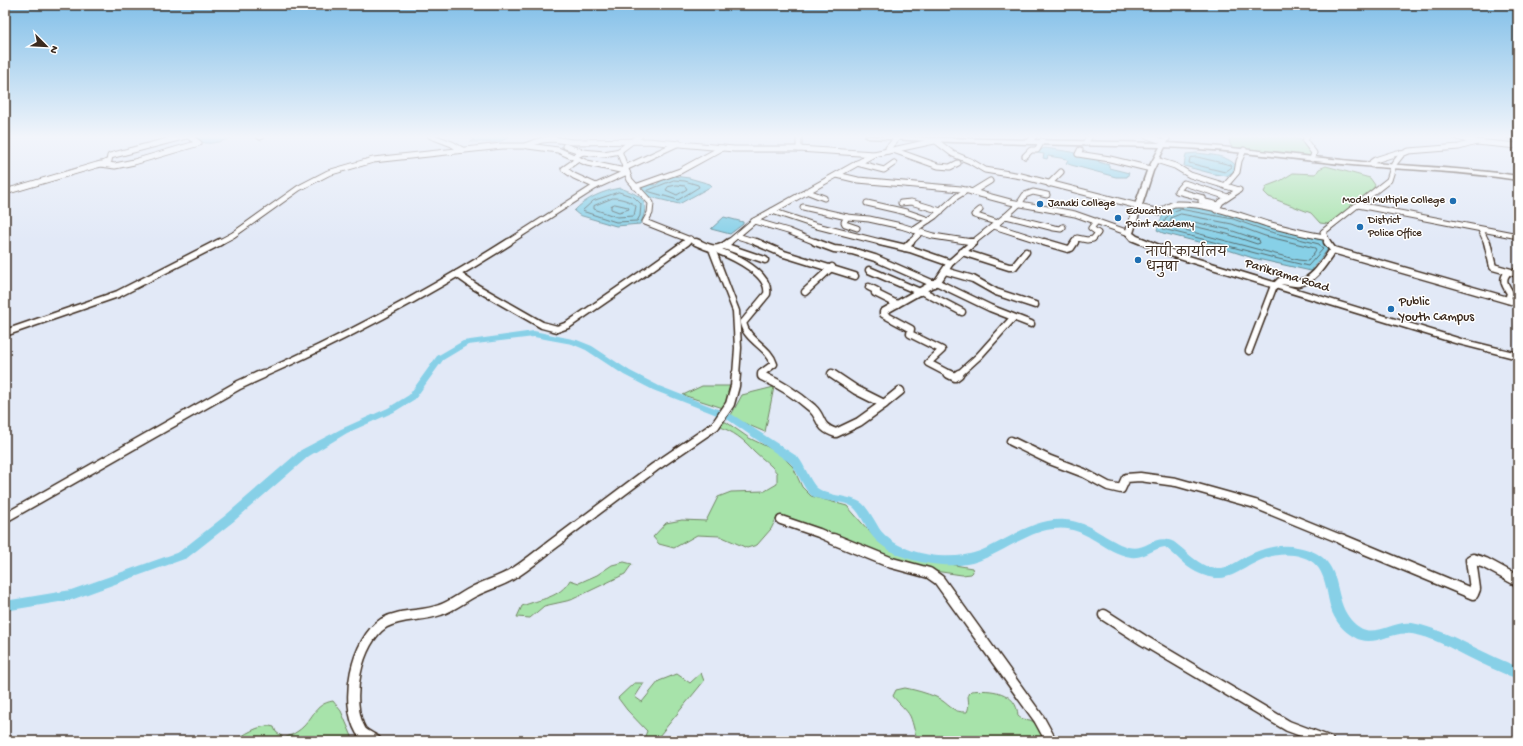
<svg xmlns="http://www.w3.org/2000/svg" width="1523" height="746" font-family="'Gochi Hand','Playpen Sans Deva',sans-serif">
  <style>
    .green { fill: #a7e3aa; stroke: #718664 }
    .water { fill: #87d0e7; stroke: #698e97 }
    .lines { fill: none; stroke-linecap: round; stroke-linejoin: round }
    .shore { stroke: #596c6e; stroke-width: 1 }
    .river { fill: #87d0e7; fill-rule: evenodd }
    .minor-far3-casing { stroke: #3b2a1e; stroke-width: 7 }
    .minor-far2-casing { stroke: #3b2a1e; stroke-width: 9 }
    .minor-far1-casing { stroke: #3b2a1e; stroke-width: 11 }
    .minor-casing { stroke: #3b2a1e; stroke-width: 13 }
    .major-casing { stroke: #3b2a1e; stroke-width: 3 }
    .minor-far3 { stroke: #fff; stroke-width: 5 }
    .minor-far2 { stroke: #fff; stroke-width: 6 }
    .minor-far1 { stroke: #fff; stroke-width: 8 }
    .minor { stroke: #fff; stroke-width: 10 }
    .major { fill: #fff; fill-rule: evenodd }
    .poi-dot { fill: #1f6fb2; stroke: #fff; stroke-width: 1.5 }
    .labels { text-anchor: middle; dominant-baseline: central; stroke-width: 3; stroke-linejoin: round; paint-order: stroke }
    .far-poi-label { font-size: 11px; fill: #3b2a1e; stroke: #fff; text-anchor: start }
    .poi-label { font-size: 13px; fill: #3b2a1e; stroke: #fff; text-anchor: start }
    .street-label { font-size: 13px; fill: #3b2a1e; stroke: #fff }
  </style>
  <rect width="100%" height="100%" fill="#e2e9f7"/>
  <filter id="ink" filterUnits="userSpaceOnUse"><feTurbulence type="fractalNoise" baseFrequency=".025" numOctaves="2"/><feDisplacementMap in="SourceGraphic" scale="8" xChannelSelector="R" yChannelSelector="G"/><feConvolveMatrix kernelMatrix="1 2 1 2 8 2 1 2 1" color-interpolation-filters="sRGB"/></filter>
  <g filter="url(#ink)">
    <g class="green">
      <path d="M 1229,136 L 1278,136 L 1303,140 L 1313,152 L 1311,157 L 1309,157 L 1232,147 L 1230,144 Z"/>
      <path d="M 1326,166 L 1370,178 L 1375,185 C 1370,199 1340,215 1328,224 L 1320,223 L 1311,213 L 1269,197 L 1264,192 L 1267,186 L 1280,181 L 1293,173 L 1316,174 L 1319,169 Z"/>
      <path d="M 702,386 L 730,386 C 731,396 729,401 723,408 L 683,395 Z"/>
      <path d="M 774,387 L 765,432 L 730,417 L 742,395 Z"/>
      <path d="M 722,422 L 726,422 L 749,438 L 778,452 L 793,467 L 802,487 L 811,496 L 847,506 L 876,539 L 885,546 L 920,559 L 972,568 L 973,572 L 971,574 L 962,575 L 914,568 L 785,519 L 776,519 L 771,529 L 757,545 L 747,548 L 720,536 L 697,535 L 674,548 L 659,544 L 653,537 L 666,523 L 682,520 L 706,521 L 718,497 L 731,492 L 765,491 L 777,484 L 777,473 C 771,464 762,459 754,451 C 743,439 734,432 718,426 Z"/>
      <path d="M 624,562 L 632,564 L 625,574 L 571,600 L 544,606 L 530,618 L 517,617 L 522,606 C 540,599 560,598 570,580 L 579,583 L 597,575 L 612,565 Z"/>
      <path d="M 701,673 L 704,681 L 655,741 L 643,741 L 647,731 L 627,710 L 618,698 L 634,683 L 644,683 L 635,697 L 642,702 L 659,681 L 677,674 L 690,683 Z"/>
      <path d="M 905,688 C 916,690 926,693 936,697 C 949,703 951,713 967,712 C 970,706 968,701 968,694 L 971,691 C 990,689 1017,691 1018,716 C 1022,720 1025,719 1030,720 C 1038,723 1042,734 1047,741 L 919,741 C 914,734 914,725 910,716 C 907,710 898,703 893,696 L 896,690 Z"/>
      <path d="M 333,701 L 341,711 L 354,741 L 239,741 L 239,738 C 248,732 264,723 274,727 L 276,732 L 284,738 C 289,736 294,734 298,731 C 313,721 313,704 333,701 Z"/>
    </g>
    <g class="water">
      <path d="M 194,136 L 237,136 C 228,139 211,146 202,142 C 199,141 196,138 194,136 Z"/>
      <path d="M 467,136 L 510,136 C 498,146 484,141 470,142 L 475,140 Z"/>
      <path d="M 1045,148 L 1072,152 L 1085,158 L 1098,159 L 1099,162 L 1109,165 L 1109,168 L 1129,173 L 1127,177 L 1116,177 L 1071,165 L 1066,163 L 1068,160 L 1067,159 L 1048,156 L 1047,159 L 1043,158 L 1044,154 L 1030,152 L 1040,150 Z"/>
      <path d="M 1197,153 C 1211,155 1229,155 1238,168 L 1227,176 L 1214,174 L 1184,166 L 1186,154 Z"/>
      <path d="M 674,176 L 689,178 L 710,184 L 712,186 L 679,204 L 646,196 L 641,188 L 646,184 L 656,185 L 664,178 Z"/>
      <path d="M 620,188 C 641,195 652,201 640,224 L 616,226 L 579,215 L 574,211 C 586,198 603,191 620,188 Z"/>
      <path d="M 1180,205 L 1198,207 L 1234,215 L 1268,227 L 1322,240 L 1328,249 L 1311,271 L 1253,258 L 1222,248 L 1163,233 L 1157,230 C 1163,214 1163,209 1180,205 Z"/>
      <path d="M 724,217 L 743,222 L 743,224 L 730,234 L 711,229 Z"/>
    </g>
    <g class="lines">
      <g class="shore">
        <path d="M 1197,157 L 1231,165 L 1232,167 L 1225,172 L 1189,163 L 1190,158 Z"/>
        <path d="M 674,180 L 685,181 L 698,185 L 699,187 L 678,200 L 647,191 Z"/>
        <path d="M 677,185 L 685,186 L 687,189 L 677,195 L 666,190 L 668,187 Z"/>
        <path d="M 619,192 L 634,197 L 641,204 L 640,216 L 637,221 L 616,222 L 582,211 L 593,201 Z"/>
        <path d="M 613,198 C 621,198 630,201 636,206 L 634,216 L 617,217 L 594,209 L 594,206 Z"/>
        <path d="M 615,204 L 628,207 L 629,209 L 619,212 L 611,209 L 611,206 Z"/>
        <path d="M 1180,209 L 1233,219 L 1267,231 L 1319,244 L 1323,249 L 1308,266 C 1259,255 1212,241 1163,229 C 1164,218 1169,212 1180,209 Z"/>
        <path d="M 1181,214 L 1232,224 L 1265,236 L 1315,248 L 1316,250 L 1308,261 L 1298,260 L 1170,226 L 1171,218 Z"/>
        <path d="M 1194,222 L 1230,230 L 1259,240 L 1260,243 L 1257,244 L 1227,234 L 1193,226 L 1192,223 Z"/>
      </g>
      <path class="river" d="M 534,331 L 577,340 L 592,346 L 630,371 L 659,386 L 733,415 L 798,457 C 805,466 808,477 815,486 C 824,496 848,495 860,502 C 867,505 876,524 881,531 C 902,556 951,562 980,551 C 1008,540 1033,518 1065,520 C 1092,522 1105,540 1128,547 C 1146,552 1155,532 1174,542 C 1185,550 1195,562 1208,567 C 1226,573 1237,560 1253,553 C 1267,547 1282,544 1297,547 C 1353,557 1325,603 1359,627 C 1375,638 1394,620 1412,623 C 1434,627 1456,638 1476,648 C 1490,655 1504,661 1518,667 L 1518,679 C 1501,673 1484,665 1468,657 C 1450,648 1432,637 1412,634 C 1391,630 1374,649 1354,637 C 1343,631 1335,621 1331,609 C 1325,590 1327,564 1302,557 C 1289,553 1273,554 1261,560 C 1236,571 1226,587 1196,572 C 1184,566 1176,555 1165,547 C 1153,548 1144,559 1131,557 C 1101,552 1086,524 1053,529 C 1026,532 1000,555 972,563 C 943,570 893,561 873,537 C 867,530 860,512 853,507 C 842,500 826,503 814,497 C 803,491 799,472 790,463 L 727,419 L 653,390 L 624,375 L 586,350 L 572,344 L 534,337 L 468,345 L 443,360 L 415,399 L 394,412 L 347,433 L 309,456 L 234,521 L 187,558 L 71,600 L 5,611 L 5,601 L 71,590 L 179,552 L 226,515 L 301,450 L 341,429 L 388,408 L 409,395 L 437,356 L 463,341 Z"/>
      <defs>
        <g id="minor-far3">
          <path d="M 431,136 L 452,144 L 462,150"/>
          <path d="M 639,136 L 619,151 L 630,180 L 651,203 L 650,213 L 645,222 L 698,243"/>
          <path d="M 799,136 L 799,149"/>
          <path d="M 1147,136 L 1165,142"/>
          <path d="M 1307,136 L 1305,141 L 1314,153 L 1312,159"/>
          <path d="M 1454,136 L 1475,142"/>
          <path d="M 1509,136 L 1518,140"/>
          <path d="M 260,137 L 262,136"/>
          <path d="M 936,141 L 953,154 L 970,161 L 985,170 L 1021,176 L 1138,206"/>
          <path d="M 1030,141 L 1034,136"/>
          <path d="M 1085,143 L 1090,136"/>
          <path d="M 528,146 L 558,150 L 587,163 L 625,171"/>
          <path d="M 565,146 L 583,152"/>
          <path d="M 893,150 L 938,166 L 950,167 L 958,163"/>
          <path d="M 1080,150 L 1078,154 L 1110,159 L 1151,169"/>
          <path d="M 888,151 L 888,148 L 899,136"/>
          <path d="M 1515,151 L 1518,152"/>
          <path d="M 1025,156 L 1031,150 L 1037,150 L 1042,141"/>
          <path d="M 573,157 L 583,152 L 604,154 L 620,151"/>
          <path d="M 577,160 L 564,169 L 574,176 L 596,186"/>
          <path d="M 1156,160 L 1175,166 L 1190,175 L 1239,190 L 1221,202 L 1216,210"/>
          <path d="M 857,163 L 884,170 L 894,163"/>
          <path d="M 103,164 L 109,161 L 110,156 L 186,136"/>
          <path d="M 1372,165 L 1372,162 L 1375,160 L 1397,153 L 1402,154"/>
          <path d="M 625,168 L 679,143"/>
          <path d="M 837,175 L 858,180 L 961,189 L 1010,202 L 1075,214 L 1129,233"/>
          <path d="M 1049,184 L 1061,172"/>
          <path d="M 1225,186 L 1237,172 L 1239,161 L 1244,150"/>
          <path d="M 635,187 L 680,171 L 722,148"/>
          <path d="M 806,191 L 824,198"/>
          <path d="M 5,192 L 97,165 L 101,164 L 115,166 L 134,162 L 199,143 L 188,136"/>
          <path d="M 972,192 L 990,181"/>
          <path d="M 867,203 L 906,212 L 929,220"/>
          <path d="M 901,203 L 911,202 L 941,211"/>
          <path d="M 1219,205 L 1201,201 L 1203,198 L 1177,191 L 1184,183 L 1228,197"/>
          <path d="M 1358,205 L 1518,236"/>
          <path d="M 803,207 L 847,217 L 869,219 L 901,226 L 933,236 L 972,242"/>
          <path d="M 1138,207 L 1160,212 C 1165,209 1170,204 1176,204 C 1207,203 1238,215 1267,224 C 1286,229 1305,234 1324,237"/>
          <path d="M 980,210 L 974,215 L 998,223"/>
          <path d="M 772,211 L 817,226 L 884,243"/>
          <path d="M 1006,216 L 1054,228 L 1061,229 L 1063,227"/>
          <path d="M 847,217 L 844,222 L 845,224 L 857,228"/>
          <path d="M 754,221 L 788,231 L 818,243"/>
          <path d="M 994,226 L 1047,243"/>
          <path d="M 914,230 L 935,216 L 956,197 L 967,190"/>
          <path d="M 1481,230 L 1487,243"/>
          <path d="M 737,236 L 760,243"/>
          <path d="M 218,243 L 233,235 L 299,188 L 328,173 L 373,160 L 502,146 L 524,146 L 542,140 L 553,139 L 572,142 L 648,141 L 734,149 L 799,149 L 874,154"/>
          <path d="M 507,243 L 596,186 L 627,172"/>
          <path d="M 685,243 L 690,239"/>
          <path d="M 728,243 L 754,221 L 874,154 L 939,140"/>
          <path d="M 910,243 L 918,235"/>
          <path d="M 972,243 L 1006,216 L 1019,204 L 1025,195 L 1033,192 L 1047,195"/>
          <path d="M 1074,243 L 1077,238 L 1087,240 L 1093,239 L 1098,233 L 1091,228 L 1097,221"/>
          <path d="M 1328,243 L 1323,232 L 1389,180 L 1394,164 L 1402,154 L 1409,151 L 1459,147 L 1476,142 L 1518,146"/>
        </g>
        <g id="minor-far2">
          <path d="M 696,242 C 710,248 715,253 729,242"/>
          <path d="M 756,242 L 784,254 L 855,276"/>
          <path d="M 815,242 L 834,249 L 852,251 L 875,258 L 934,284"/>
          <path d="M 880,242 L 910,249 L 950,263"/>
          <path d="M 970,242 L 972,242"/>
          <path d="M 1044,242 L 1068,249 L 1071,248 L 1075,242"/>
          <path d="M 1487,242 L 1493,267 L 1518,274"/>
          <path d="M 724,246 L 765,260"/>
          <path d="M 905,248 L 911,242"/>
          <path d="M 712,249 L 736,311 L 738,348 L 736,375"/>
          <path d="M 1333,250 L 1518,303"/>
          <path d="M 719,251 C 734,257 771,274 767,294 L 743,323 C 747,341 769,347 774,364 L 763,372 L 762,375"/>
          <path d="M 962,252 L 1009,267 L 1014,267 L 1026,252"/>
          <path d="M 869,270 L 920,292"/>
          <path d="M 945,271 L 973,279 L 996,292 L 1035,305"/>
          <path d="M 1508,272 C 1501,280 1505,285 1510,293 L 1508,300"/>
          <path d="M 457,274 L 474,286 L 542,325 L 557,329 L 568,325 L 645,272 L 687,242"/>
          <path d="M 936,282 L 990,308 L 1031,324"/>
          <path d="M 869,287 L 877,291 L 875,293 L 897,304"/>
          <path d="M 922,291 L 962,312"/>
          <path d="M 805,292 L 832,267"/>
          <path d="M 5,333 L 118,294 L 220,242"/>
          <path d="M 1249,351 L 1273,288 L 1280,281 C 1286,281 1293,284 1299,283 C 1314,281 1325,261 1333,250 L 1327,242"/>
          <path d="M 832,374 L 834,375"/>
          <path d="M 261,375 C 347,337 430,292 509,242"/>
          <path d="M 951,375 L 928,363 L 942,350 L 910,334 L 911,329 L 883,314 L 883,312 L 938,281 L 950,263 L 974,242"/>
          <path d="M 958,375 L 979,356 L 1013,318"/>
        </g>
        <g id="minor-far1">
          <path d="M 762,374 L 762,376 C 780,384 797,395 812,408 C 824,419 816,426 836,433 L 859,422 L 884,404"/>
          <path d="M 832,374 L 856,390 L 884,404 L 900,391"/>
          <path d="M 949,374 L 955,377 L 959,374"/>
          <path d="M 1011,441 L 1050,460 L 1084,473 L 1108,486 L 1121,489 L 1126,478 L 1140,477 L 1176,482 L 1255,504 L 1343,540"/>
          <path d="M 5,518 L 239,385 L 263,374"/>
          <path d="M 781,520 L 819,533 L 835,540"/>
          <path d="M 558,540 L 655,467 L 715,426 L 730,404 L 735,386 L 736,374"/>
        </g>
        <g id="minor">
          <path d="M 833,539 L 892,563 L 929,573 L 939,580 L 1039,719 L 1051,741"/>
          <path d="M 1341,539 L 1473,594 L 1475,589 L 1471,560 L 1473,559 L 1485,563 L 1518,581"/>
          <path d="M 1104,615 L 1143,640 L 1288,726 L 1328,741"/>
          <path d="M 376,741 C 372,738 364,735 361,731 C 344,702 356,641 384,623 C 402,613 422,617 440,610 C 452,606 463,597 475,591 C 486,585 500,582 511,575 C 528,565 543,551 560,539"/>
        </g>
        <path id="major" d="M 865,136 L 1161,143 L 1165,136 L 1171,136 L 1167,143 C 1229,146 1290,155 1352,161 C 1407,167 1463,167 1518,176 L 1518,180 C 1463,171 1408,170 1352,165 C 1290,159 1228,149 1165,147 L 1153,171 L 1133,233 L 1137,236 L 1182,254 L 1461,339 L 1518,353 L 1518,359 L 1455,343 L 1176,258 L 1131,240 L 1125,233 L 1147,171 L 1160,147 L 954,142 L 868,138 Z"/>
      </defs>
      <use href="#minor-far3" class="minor-far3-casing"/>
      <use href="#minor-far2" class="minor-far2-casing"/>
      <use href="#minor-far1" class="minor-far1-casing"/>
      <use href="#minor" class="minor-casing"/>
      <use href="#major" class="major-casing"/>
      <use href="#minor-far3" class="minor-far3"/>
      <use href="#minor-far2" class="minor-far2"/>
      <use href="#minor-far1" class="minor-far1"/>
      <use href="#minor" class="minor"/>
      <use href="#major" class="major"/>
    </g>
  </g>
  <linearGradient id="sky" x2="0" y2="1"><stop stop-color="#81bfe8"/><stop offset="0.57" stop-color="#f2f5fb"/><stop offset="1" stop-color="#f2f5fb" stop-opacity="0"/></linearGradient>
  <rect width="1523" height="240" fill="url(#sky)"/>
  <g class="poi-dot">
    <circle cx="1453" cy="201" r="4"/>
    <circle cx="1040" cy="204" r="4"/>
    <circle cx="1118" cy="218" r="4"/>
    <circle cx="1360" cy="227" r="4"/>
    <circle cx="1138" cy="260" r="4"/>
    <circle cx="1391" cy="309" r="4"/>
  </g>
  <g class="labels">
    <g class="far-poi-label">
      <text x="1445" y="201" text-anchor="end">Model Multiple College</text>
      <text x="1048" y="204">Janaki College</text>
      <text x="1126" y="212">Education<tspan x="1126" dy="13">Point Academy</tspan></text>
      <text x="1368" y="221">District<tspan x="1368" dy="13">Police Office</tspan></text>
    </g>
    <g class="poi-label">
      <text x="1146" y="253">नापी कार्यालय<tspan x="1146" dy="15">धनुषा</tspan></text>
      <text x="1399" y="302">Public<tspan x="1399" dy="15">Youth Campus</tspan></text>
    </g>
    <g class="street-label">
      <text transform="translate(1287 276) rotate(17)">Parikrama Road</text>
    </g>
  </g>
  <rect width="1523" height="746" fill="none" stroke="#fff" stroke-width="20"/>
  <rect x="10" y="10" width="1503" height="726" fill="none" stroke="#3b2a1e" stroke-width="1.5" filter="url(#ink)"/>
  <g transform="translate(46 46) rotate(114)" stroke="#ffffff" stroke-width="3" paint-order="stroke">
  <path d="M0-3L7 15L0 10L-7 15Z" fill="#3b2a1e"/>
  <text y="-6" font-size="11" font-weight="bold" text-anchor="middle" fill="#3b2a1e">N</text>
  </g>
</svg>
